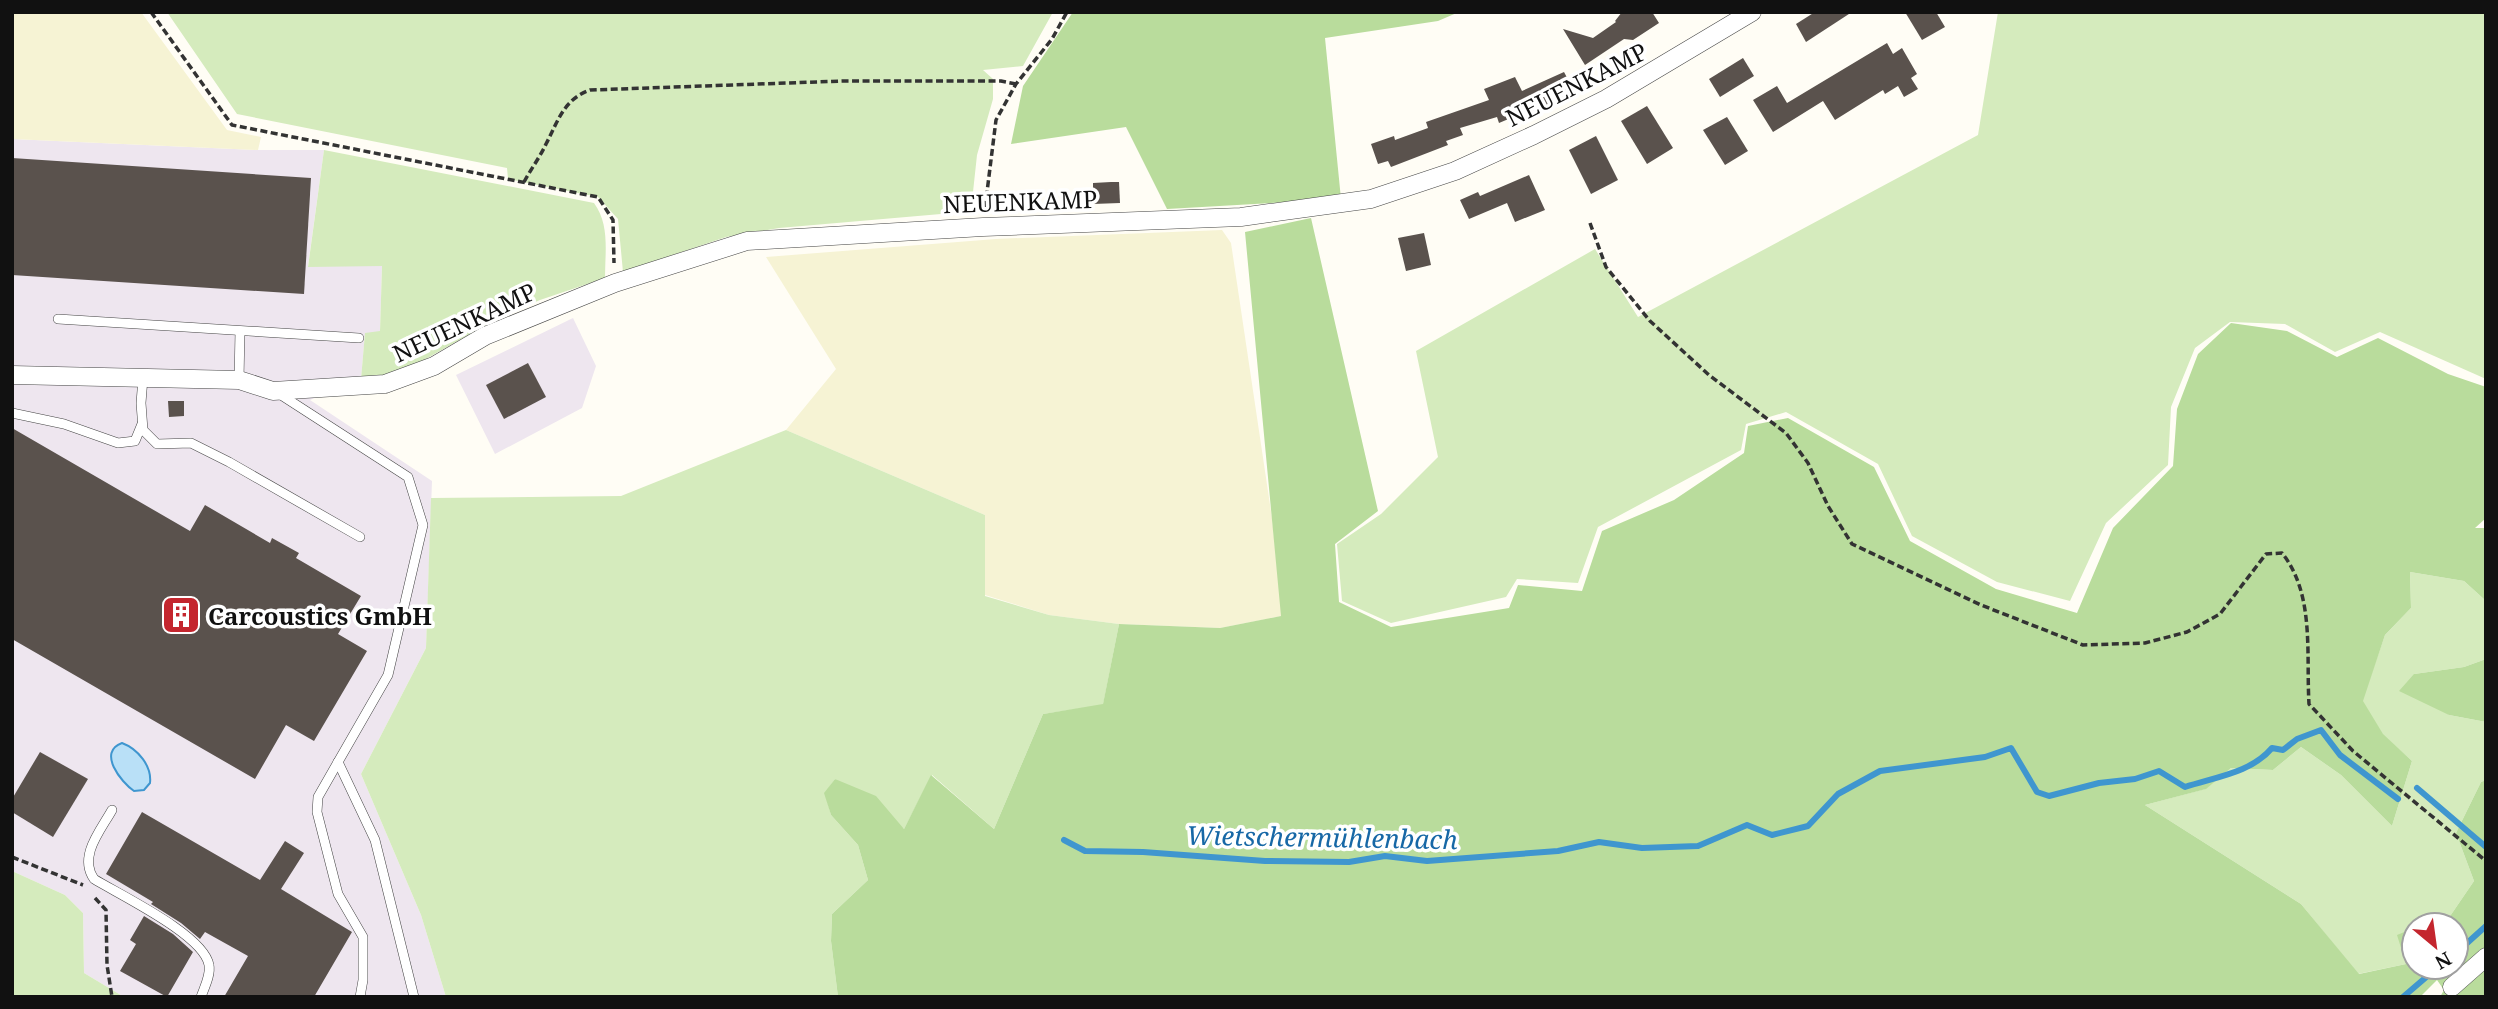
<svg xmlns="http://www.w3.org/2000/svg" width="2498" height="1009" font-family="'Noto Serif',serif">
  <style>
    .industrial { fill: #eee6ef }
    .farmland { fill: #f6f3d4 }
    .green { fill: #d5ebbd }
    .forest { fill: #b9dc9c }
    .water { fill: #b9e0f7; stroke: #3f96cf; stroke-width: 2 }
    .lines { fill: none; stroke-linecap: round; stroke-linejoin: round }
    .stream { stroke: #3f96cf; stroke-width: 6 }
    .building { fill: #5a524d }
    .lane-casing { stroke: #444; stroke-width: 10 }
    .street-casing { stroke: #444; stroke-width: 19 }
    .path { stroke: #333; stroke-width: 3.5; stroke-dasharray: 7 3.5; stroke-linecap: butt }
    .lane { stroke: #fff; stroke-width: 9 }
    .street { stroke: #fff; stroke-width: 18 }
    .labels { text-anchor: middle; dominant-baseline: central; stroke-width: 7; stroke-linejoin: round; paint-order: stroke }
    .street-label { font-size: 24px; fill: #111; stroke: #fff }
    .poi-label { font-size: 24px; font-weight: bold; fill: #111; stroke: #fff; text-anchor: start }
    .water-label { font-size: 26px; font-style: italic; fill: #1768a6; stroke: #fff }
  </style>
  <rect width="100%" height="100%" fill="#fffdf5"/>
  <g class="industrial">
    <path d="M 12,139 L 258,150 L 324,150 L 308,266 L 382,265 L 380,332 L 365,334 L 361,379 L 310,400 L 432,481 L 426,648 L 361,774 L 421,915 L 446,997 L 124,997 L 84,973 L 83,913 L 65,895 L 12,871 Z"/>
    <path d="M 573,318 L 596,366 L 582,408 L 495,454 L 456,375 Z"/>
  </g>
  <g class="farmland">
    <path d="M 12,12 L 141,12 L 227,130 L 261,137 L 258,150 L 12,139 Z"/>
    <path d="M 1222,230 L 1231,243 L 1272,518 L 1282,616 L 1220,628 L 1119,624 L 1049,615 L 985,595 L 985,515 L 786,430 L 836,369 L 766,257 L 996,239 Z"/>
  </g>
  <g class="green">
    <path d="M 167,12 L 1053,12 L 1023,66 L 983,70 L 993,79 L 993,99 L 977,155 L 973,192 L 964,212 L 779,228 L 726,237 L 623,272 L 618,219 L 598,197 L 508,179 L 507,168 L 237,114 Z"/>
    <path d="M 1998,12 L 2486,12 L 2486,379 L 2380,332 L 2335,352 L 2285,324 L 2230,322 L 2195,348 L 2171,407 L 2168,465 L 2106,523 L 2070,601 L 1997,582 L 1912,536 L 1878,464 L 1786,412 L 1746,424 L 1741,450 L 1598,527 L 1578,583 L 1517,579 L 1506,597 L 1391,623 L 1342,601 L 1337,544 L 1381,514 L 1438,457 L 1416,351 L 1595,249 L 1638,317 L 1978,135 Z"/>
    <path d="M 324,150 L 594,203 C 610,225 605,252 605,278 L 540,300 L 502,316 L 399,374 L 361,379 L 365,333 L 380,331 L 382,266 L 308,267 Z"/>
    <path d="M 786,430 L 985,515 L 985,596 L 1049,615 L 1119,624 L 1103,705 L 1043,714 L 994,829 L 932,775 L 904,829 L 835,779 L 825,793 L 831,815 L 858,845 L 868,880 L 832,914 L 831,941 L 838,997 L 446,997 L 421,915 L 361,774 L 426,648 L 431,498 L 621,496 Z"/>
    <path d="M 2410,572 L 2464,581 L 2486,601 L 2486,659 L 2464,667 L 2414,674 L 2449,715 L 2486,722 L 2486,780 L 2481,782 L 2456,833 L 2474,881 L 2444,925 L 2414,925 L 2414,928 L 2410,928 L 2406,964 L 2358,974 L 2301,904 L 2145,805 L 2205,789 L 2231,768 L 2273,770 L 2301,747 L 2341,775 L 2392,826 L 2412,761 L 2383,735 L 2362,701 L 2385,635 L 2411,608 Z"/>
    <path d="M 12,871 L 65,895 L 83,913 L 84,973 L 124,997 L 12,997 Z"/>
  </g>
  <g class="forest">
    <path d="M 1073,12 L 1459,12 L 1438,21 L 1325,38 L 1341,199 L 1167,209 L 1126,127 L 1011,144 L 1023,86 Z"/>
    <path d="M 1311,218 L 1378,511 L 1335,544 L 1339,602 L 1391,627 L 1509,608 L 1518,585 L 1582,591 L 1602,531 L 1674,500 L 1744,453 L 1748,426 L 1788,418 L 1874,467 L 1910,541 L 1996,589 L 2077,613 L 2113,528 L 2173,466 L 2177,409 L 2198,354 L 2231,323 L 2287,331 L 2337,357 L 2378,338 L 2448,374 L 2486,387 L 2486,518 L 2475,528 L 2486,528 L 2486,601 L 2464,581 L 2410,572 L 2411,608 L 2385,635 L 2363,701 L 2383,734 L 2412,761 L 2392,826 L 2341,775 L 2301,747 L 2273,770 L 2231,768 L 2206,789 L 2145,805 L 2301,904 L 2359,974 L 2406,964 L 2397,935 L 2414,928 L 2414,967 L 2456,967 L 2456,925 L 2444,925 L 2474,881 L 2456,833 L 2481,782 L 2486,780 L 2486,997 L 2440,997 L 2444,990 L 2437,980 L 2420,997 L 838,997 L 831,941 L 832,914 L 868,880 L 858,845 L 831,815 L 824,793 L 835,779 L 876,796 L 904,829 L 931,775 L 994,829 L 1043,714 L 1103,704 L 1119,624 L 1220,628 L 1281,616 L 1245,232 Z"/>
    <path d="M 2486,659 L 2486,722 L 2449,715 L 2399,691 L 2414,674 L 2464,667 Z"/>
  </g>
  <path class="water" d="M 122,743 C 138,749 152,766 150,783 L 144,790 L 134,791 C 121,782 97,752 122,743 Z"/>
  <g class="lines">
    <g class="stream">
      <path d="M 2417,788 L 2486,847"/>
      <path d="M 1064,840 L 1085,851 L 1143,852 L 1265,861 L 1349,862 L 1385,856 L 1427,861 L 1558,851 L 1599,842 L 1642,848 L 1698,846 L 1747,825 L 1772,835 L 1808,826 L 1838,794 L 1880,771 L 1985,757 L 2011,748 L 2037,792 L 2049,796 L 2099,783 L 2135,779 L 2159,771 L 2185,787 C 2215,777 2251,773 2272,748 L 2283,750 L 2297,739 L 2321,730 L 2340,755 L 2398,799"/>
      <path d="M 2456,953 L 2486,926"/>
      <path d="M 2403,997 L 2438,967"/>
    </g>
  </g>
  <g class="building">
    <path d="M 1622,12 L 1652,12 L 1659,23 L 1633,40 L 1624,39 L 1585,65 L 1563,29 L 1593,38 L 1616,22 L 1615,21 Z"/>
    <path d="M 1815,12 L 1852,12 L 1806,42 L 1796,24 Z"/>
    <path d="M 1905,12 L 1936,12 L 1945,27 L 1922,40 Z"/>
    <path d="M 1887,43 L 1893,54 L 1902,48 L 1917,74 L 1911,78 L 1918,89 L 1904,97 L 1898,86 L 1885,94 L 1883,90 L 1835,120 L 1823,101 L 1773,132 L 1753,100 L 1777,86 L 1787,103 Z"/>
    <path d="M 1743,58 L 1754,76 L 1720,97 L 1709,79 Z"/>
    <path d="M 1564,72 L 1571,85 L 1568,87 L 1572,92 L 1558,101 L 1527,115 L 1525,112 L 1499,123 L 1497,117 L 1460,128 L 1463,135 L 1446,141 L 1448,145 L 1391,167 L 1388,161 L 1378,164 L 1371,144 L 1394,136 L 1395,140 L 1428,128 L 1426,122 L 1489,100 L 1484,89 L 1515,77 L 1522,91 Z"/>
    <path d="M 1647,106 L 1673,148 L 1647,164 L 1621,121 Z"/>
    <path d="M 1727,117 L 1748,151 L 1725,165 L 1703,130 Z"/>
    <path d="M 1596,136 L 1618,180 L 1591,194 L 1569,150 Z"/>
    <path d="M 12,158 L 311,178 L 304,294 L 12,275 Z"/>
    <path d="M 1529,175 L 1545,210 L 1515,222 L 1507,203 L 1469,219 L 1460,200 L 1478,192 L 1480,196 Z"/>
    <path d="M 1111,182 L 1119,182 L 1120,203 L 1093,204 L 1093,183 Z"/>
    <path d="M 1424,233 L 1431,265 L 1406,271 L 1398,238 Z"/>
    <path d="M 528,363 L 546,397 L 504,419 L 486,385 Z"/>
    <path d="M 168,401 L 184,401 L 184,416 L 169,417 Z"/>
    <path d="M 12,428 L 190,531 L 205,505 L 270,543 L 272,538 L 299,553 L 296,558 L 361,596 L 338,634 L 367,651 L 314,741 L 286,725 L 255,779 L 12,639 Z"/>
    <path d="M 40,752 L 88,779 L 53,837 L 12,812 L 12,799 Z"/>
    <path d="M 142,812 L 260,880 L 285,841 L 304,853 L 281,889 L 352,932 L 314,997 L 224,997 L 248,956 L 205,932 L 200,939 L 181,923 L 151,904 L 153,902 L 106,874 Z"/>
    <path d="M 144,916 L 173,934 L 193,952 L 167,997 L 120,971 L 136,944 L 130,940 Z"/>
  </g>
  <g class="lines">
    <defs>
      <g id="lane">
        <path d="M 58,319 L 359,338"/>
        <path d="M 143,378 L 141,403 L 143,430 L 157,444 L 191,443 L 229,462 L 360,537"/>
        <path d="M 239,380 L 240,331"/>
        <path d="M 278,393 L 408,477 L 423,525 L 388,675 L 338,762 L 375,840 L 414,997"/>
        <path d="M 12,413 L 64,424 L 118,443 L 135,441 L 142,424"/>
        <path d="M 338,762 L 318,797 L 317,812 L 338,894 L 363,937 L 363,980 L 360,997"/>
        <path d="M 112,810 C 101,830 78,856 94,879 C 120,895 204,935 209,965 C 211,975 204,988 201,997"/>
      </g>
      <g id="street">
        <path d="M 12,375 L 239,380 L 273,391 L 385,384 L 434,366 L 485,336 L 615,283 L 747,241 L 983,227 L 1241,217 L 1371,199 L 1455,171 L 1534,135 L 1606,99 L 1752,12"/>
        <path d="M 2452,987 L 2486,957"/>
      </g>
    </defs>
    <use href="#lane" class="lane-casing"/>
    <use href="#street" class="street-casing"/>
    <g class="path">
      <path d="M 151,12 L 232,125 L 598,197 L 613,220 L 614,263"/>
      <path d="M 524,182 C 531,169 540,157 546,144 C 558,121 564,99 590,90 L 843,81 L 1001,81 L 1016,84"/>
      <path d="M 985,208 L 996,120 L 1016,84 L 1052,39 L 1067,12"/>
      <path d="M 1590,223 L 1606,267 L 1650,321 L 1709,375 L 1786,433 L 1808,463 L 1828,506 L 1852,544 L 1981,605 L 2083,645 L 2145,643 L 2187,632 L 2220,614 L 2266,554 L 2282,553 C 2315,594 2306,654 2309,704 L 2353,751 L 2486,861"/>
      <path d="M 12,857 L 83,885"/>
      <path d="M 95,898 L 106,910 L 107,965 L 112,997"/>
    </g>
    <use href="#lane" class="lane"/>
    <use href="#street" class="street"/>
  </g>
  <defs>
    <symbol id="building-square" viewBox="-11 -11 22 22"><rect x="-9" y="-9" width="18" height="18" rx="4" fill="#c4262e" stroke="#fff"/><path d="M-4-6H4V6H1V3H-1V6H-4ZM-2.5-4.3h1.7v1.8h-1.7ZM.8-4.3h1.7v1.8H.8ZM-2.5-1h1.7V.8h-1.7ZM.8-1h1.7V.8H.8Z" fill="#fff"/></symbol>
  </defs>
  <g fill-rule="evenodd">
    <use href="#building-square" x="159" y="593" width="44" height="44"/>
  </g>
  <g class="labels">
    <g class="street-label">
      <text transform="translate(1576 84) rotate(-27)">NEUENKAMP</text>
      <text transform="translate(1020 201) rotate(-2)">NEUENKAMP</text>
      <text transform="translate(464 322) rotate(-25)">NEUENKAMP</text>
    </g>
    <g class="poi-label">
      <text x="208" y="615">Carcoustics GmbH</text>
    </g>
    <g class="water-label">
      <text transform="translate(1322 837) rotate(1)">Wietschermühlenbach</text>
    </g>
  </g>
  <rect width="2498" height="1009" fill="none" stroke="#111111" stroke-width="28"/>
  <g transform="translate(2435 946) rotate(151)"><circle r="33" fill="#ffffff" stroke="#a0a0a0" stroke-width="2"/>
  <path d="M0-5L12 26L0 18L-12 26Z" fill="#c4262e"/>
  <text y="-10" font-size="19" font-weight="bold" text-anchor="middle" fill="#111111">N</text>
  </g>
</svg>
